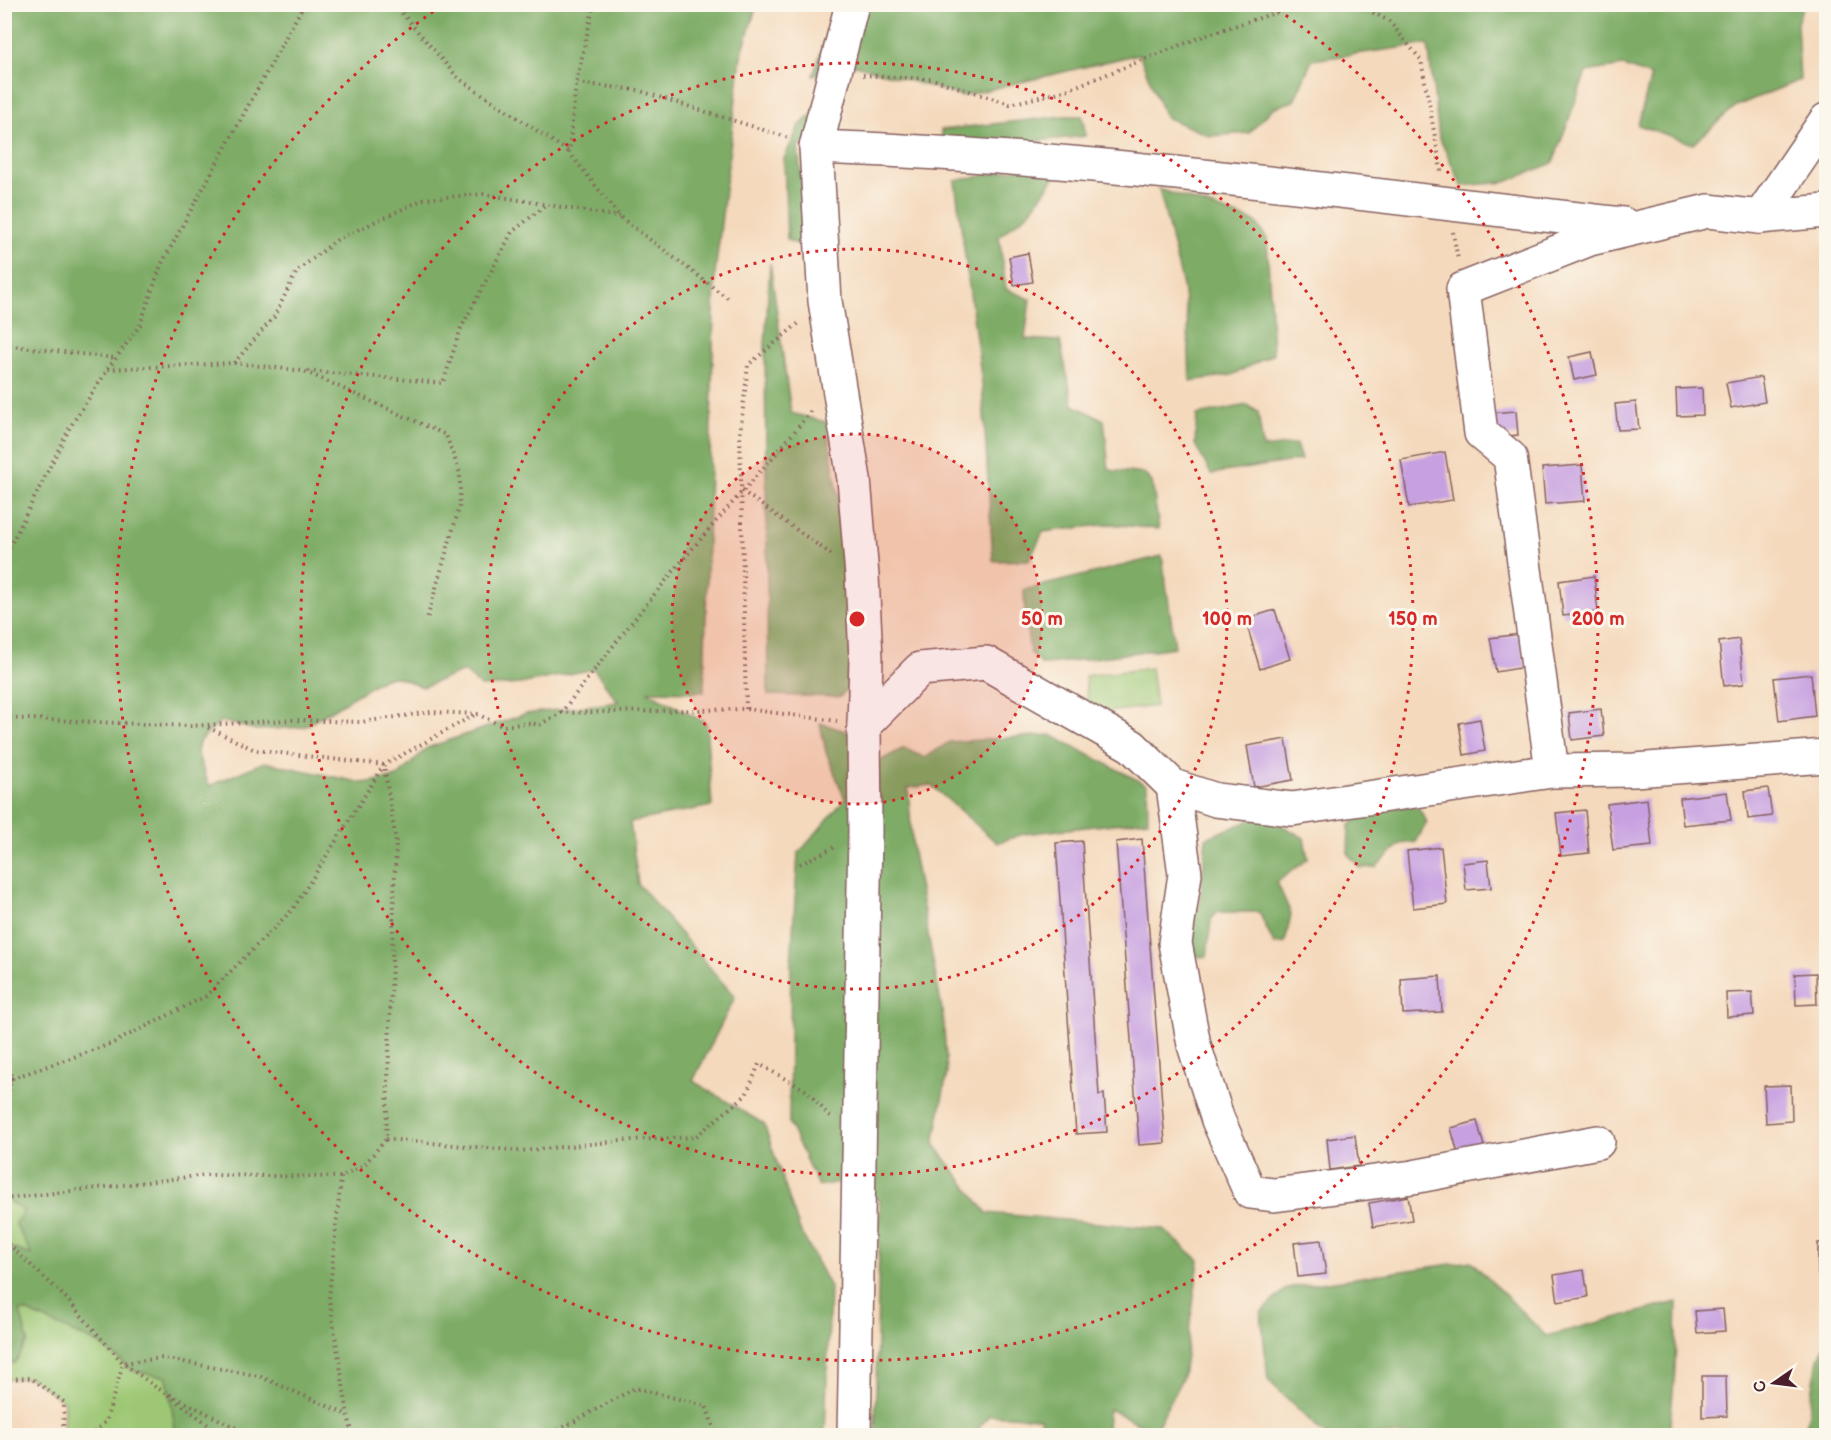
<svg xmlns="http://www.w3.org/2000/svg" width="1831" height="1440" font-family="'Balsamiq Sans',sans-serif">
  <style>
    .green { fill: #9dc774; stroke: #747350; stroke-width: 1.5 }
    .forest { fill: #7eac66; stroke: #646648; stroke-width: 1.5; fill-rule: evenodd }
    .building { fill: #c7a0e1 }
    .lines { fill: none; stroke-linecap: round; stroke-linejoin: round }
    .minor-casing { stroke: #86605e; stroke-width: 36 }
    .path { stroke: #86605e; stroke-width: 4; stroke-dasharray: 1.5 4.5; stroke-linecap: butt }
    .minor { stroke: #fff; stroke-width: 33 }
    .ring { fill: none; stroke: #d62828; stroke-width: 3; stroke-dasharray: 3 6 }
    .centre { fill: #d62828; stroke: #fbf7ec; stroke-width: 3 }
    .ring-label { font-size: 18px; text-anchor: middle; font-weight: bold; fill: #d62828; stroke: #fbf7ec; stroke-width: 6; stroke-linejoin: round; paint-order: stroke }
  </style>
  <rect width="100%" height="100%" fill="#fbf7ec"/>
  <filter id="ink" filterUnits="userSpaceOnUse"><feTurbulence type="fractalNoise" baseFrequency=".0167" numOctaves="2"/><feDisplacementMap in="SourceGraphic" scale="12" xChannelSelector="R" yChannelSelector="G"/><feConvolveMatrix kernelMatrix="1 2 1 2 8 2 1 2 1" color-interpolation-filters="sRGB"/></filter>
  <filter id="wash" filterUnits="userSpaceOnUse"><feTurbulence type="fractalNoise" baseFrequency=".008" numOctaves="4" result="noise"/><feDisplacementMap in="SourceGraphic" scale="24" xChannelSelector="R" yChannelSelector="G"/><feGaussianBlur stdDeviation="1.35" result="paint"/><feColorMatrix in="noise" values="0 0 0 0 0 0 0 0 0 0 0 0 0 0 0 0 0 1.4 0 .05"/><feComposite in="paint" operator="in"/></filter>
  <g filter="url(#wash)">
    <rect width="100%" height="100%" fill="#f4d9bc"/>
    <g class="green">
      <path d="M 1151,668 L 1156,706 L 1089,714 L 1085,676 Z"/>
      <path d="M 206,1175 L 353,1435 L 63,1435 L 64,1402 L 31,1378 L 5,1379 L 4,1199 Z"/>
    </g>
    <g class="forest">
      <path d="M 5,4 L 757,5 L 741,56 L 715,274 L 704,692 L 647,691 L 706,723 L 712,806 L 630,822 L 638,884 L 735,997 L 693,1081 L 764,1124 L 799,1228 L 830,1287 L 825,1435 L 176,1435 L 167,1377 L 134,1371 L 99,1344 L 26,1311 L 20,1311 L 28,1341 L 15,1363 L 5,1362 L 5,1246 L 32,1255 L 15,1223 L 24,1211 L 4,1198 ZM 594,669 L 618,702 L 525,714 L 427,748 L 397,777 L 363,783 L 264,762 L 209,786 L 197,752 L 199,742 L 221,721 L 257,730 L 304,727 L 384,678 L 397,677 L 423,687 L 464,671 L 481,687 L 520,684 Z"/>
      <path d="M 836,5 L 1803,5 L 1797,23 L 1800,80 L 1736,106 L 1693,144 L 1638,125 L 1651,76 L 1623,66 L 1586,72 L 1553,163 L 1506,182 L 1462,186 L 1439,137 L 1428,44 L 1312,60 L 1294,101 L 1273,108 L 1249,133 L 1210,136 L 1165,117 L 1139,54 L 962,96 L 856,65 L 813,76 Z"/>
      <path d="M 818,109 L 834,141 L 798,145 L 808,249 L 787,240 L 784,159 L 799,126 Z"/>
      <path d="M 1064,116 L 1082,116 L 1086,136 L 945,150 L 941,130 Z"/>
      <path d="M 1051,162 L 1054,178 L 1029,213 L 999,236 L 1006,289 L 1030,299 L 1025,339 L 1060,341 L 1073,405 L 1104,420 L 1109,470 L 1144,474 L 1152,482 L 1159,529 L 1110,524 L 1043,532 L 1029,560 L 993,561 L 982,383 L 955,181 Z"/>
      <path d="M 1159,189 L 1256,222 L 1267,239 L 1273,354 L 1232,375 L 1190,381 L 1188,326 L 1183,286 Z"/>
      <path d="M 770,263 L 791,413 L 826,422 L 853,586 L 873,660 L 840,697 L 768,695 L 765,346 Z"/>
      <path d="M 1247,405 L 1258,412 L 1263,448 L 1296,444 L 1301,460 L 1211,474 L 1195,444 L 1197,415 Z"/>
      <path d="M 1162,556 L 1175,647 L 1042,665 L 1030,652 L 1025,616 L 1024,590 Z"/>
      <path d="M 820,723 L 851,733 L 874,764 L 904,748 L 925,758 L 949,742 L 1051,735 L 1147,785 L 1148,820 L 1023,834 L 997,843 L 931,785 L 908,788 L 913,853 L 943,1015 L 947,1073 L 934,1144 L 987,1213 L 1163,1229 L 1199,1260 L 1183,1376 L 1155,1431 L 1109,1409 L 1106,1435 L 1043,1435 L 1040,1418 L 989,1415 L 974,1435 L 875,1435 L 880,1201 L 846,1181 L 818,1186 L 789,1123 L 791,963 L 798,854 L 845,799 L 826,752 Z"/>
      <path d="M 1370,807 L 1418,807 L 1427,822 L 1416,842 L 1400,844 L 1376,867 L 1360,868 L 1348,854 L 1349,826 Z"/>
      <path d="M 1263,815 L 1304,838 L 1308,859 L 1277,882 L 1291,914 L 1285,943 L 1274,944 L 1259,912 L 1218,912 L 1211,919 L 1207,957 L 1196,956 L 1188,924 L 1200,906 L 1206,838 Z"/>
      <path d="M 1471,1261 L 1546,1336 L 1677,1302 L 1675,1370 L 1669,1435 L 1325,1435 L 1268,1380 L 1261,1312 L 1287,1288 Z"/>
      <path d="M 1826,1344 L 1826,1435 L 1805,1435 L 1818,1359 Z"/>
    </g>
    <g id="blocks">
      <g class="building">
        <path d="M 1028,253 L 1033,282 L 1014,285 L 1009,257 Z"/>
        <path d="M 1592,352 L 1597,375 L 1574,380 L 1569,357 Z"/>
        <path d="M 1761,377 L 1765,402 L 1731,408 L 1726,383 Z"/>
        <path d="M 1702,388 L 1703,415 L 1677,416 L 1676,389 Z"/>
        <path d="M 1636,402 L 1639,429 L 1618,430 L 1615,404 Z"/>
        <path d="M 1516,411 L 1518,435 L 1492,438 L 1490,413 Z"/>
        <path d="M 1445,452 L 1453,500 L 1409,507 L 1401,460 Z"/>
        <path d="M 1582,465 L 1585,501 L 1545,504 L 1542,468 Z"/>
        <path d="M 1594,576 L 1598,612 L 1563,616 L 1559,581 Z"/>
        <path d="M 1275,610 L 1290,659 L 1260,669 L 1245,619 Z"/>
        <path d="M 1520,634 L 1526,667 L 1496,672 L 1490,638 Z"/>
        <path d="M 1739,639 L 1744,684 L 1724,686 L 1719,642 Z"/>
        <path d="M 1811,674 L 1815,716 L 1779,721 L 1774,678 Z"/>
        <path d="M 1601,709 L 1604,736 L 1572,740 L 1569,713 Z"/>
        <path d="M 1480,719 L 1485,751 L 1464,755 L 1459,723 Z"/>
        <path d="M 1286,739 L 1293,780 L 1254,787 L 1247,746 Z"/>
        <path d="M 1768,788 L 1772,816 L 1748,819 L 1745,791 Z"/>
        <path d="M 1727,792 L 1731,820 L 1683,825 L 1680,798 Z"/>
        <path d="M 1647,799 L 1652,846 L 1613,850 L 1607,804 Z"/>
        <path d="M 1585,810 L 1589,853 L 1561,856 L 1556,813 Z"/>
        <path d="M 1142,839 L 1165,1143 L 1139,1145 L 1116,842 Z"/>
        <path d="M 1082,841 L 1099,1095 L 1104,1094 L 1107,1132 L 1076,1134 L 1056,843 Z"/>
        <path d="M 1441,847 L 1447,904 L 1413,908 L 1407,851 Z"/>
        <path d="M 1488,860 L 1491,888 L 1466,890 L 1463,863 Z"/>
        <path d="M 1816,973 L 1817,1004 L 1796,1005 L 1795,974 Z"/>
        <path d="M 1440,976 L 1442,1012 L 1403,1014 L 1401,979 Z"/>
        <path d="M 1752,992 L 1754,1015 L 1727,1017 L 1726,993 Z"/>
        <path d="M 1791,1085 L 1792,1121 L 1766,1123 L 1764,1086 Z"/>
        <path d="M 1477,1121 L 1484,1146 L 1458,1154 L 1451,1128 Z"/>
        <path d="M 1355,1135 L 1359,1166 L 1330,1170 L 1327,1139 Z"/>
        <path d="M 1408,1196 L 1412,1220 L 1373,1227 L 1369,1203 Z"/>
        <path d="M 1321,1240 L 1326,1274 L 1298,1277 L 1294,1243 Z"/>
        <rect x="1818" y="1243" width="8" height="32"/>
        <path d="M 1584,1270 L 1588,1297 L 1558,1302 L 1554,1275 Z"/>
        <path d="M 1723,1309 L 1725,1331 L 1697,1333 L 1695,1311 Z"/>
        <path d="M 1702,1376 L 1726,1376 L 1727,1416 L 1702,1417 Z"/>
      </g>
    </g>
  </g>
  <g filter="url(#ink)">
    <use href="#blocks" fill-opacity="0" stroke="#86605e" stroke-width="1.5"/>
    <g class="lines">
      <defs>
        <g id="minor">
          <path d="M 852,4 L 816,147 L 825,301 L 854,479 L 862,576 L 866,658 L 864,725"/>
          <path d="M 816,147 C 1086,156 1355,194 1623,224"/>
          <path d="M 1760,217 L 1826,120"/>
          <path d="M 1552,771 L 1510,457 L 1481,433 L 1463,289 L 1590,239 L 1708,211 L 1760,217 L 1826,211"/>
          <path d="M 1173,786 L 1185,874 L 1175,943 L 1194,1045 L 1218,1120 L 1250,1192 L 1274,1195 L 1413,1177 L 1598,1142"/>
          <path d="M 854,1436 L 865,832 L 864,725 L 920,669 L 986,663 L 1132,746 L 1173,786 L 1216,800 L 1292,809 L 1552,771 L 1634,770 L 1826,756"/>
        </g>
      </defs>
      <use href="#minor" class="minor-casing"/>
      <g class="path">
        <path d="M 394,4 L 458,78 L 569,152"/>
        <path d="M 594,4 L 576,83 L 569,152 L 620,217 L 730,300"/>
        <path d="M 1272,4 L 1284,10"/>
        <path d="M 1357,4 L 1389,21 L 1421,60 L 1442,175"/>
        <path d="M 863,75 L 932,79 L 1010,104 L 1064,91 L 1209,34 L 1284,10 L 1324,4"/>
        <path d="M 577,83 L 637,90 L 789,138"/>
        <path d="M 1453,232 L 1458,260"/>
        <path d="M 4,345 L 115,358"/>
        <path d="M 234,363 L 274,317 L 297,271 L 338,239 L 424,199 L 484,194 L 620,217"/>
        <path d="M 108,369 L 234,363 L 304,371 L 446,435 L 460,473 L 460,505 L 427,619"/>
        <path d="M 308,371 L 443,383 L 461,328 L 512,232 L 545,206"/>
        <path d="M 742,491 L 832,555"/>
        <path d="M 4,558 L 70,427 L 108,369 L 140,325 L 161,265 L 304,4"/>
        <path d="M 746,709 L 740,434 L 748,365 L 799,323"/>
        <path d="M 561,713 C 608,652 655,592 705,534 C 741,492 779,453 813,408"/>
        <path d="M 4,718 L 190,726 L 290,720 L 361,722 L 431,712 L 477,714 L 502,726 L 531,723 L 539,725 L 561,713 L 746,709 L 837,721"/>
        <path d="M 800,864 L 837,846"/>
        <path d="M 4,1064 L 13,1078 L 4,1083"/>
        <path d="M 4,1108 L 13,1078 L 111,1044 L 206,996 L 293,909 L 384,765 L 476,714"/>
        <path d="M 386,1139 L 521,1151 L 630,1140 L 695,1137 L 746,1095 L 759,1064 L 807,1091 L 831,1118"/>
        <path d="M 341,1177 L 329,1298 L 348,1415 L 353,1436"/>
        <path d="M 4,1199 L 206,1175 L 341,1177 L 364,1165 L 386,1139 L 396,842 L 384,765 L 255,750 L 205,726"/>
        <path d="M 4,1240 L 65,1297 L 123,1363 L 157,1388 L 252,1436"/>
        <path d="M 4,1379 L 31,1378 L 64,1402 L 63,1436"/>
        <path d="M 168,1395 L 205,1422 L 219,1436"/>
        <path d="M 90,1436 L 106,1421 L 123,1363 L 162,1358 L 259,1376 L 348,1415"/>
        <path d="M 548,1436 L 635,1388 L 706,1406 L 717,1436"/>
      </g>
      <use href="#minor" class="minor"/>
    </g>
  </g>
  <circle cx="857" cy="619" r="185" fill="#d62828" fill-opacity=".12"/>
  <g class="ring">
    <circle cx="857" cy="619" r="185"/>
    <circle cx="857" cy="619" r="370"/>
    <circle cx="857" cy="619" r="556"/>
    <path d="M1271 5A741 741 0 1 1 443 5"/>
  </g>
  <circle cx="857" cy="619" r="9" class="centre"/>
  <g class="ring-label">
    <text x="1042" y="625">50 m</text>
    <text x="1227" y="625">100 m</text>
    <text x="1413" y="625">150 m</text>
    <text x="1598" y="625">200 m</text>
  </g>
  <rect width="1831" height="1440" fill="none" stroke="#fbf7ec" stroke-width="24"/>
  <g transform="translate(1774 1383) rotate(256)" stroke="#fbf7ec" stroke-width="4.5" paint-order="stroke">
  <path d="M0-4.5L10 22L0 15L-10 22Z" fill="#4a1f2b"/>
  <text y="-9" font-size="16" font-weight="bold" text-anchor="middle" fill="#4a1f2b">С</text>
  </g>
</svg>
